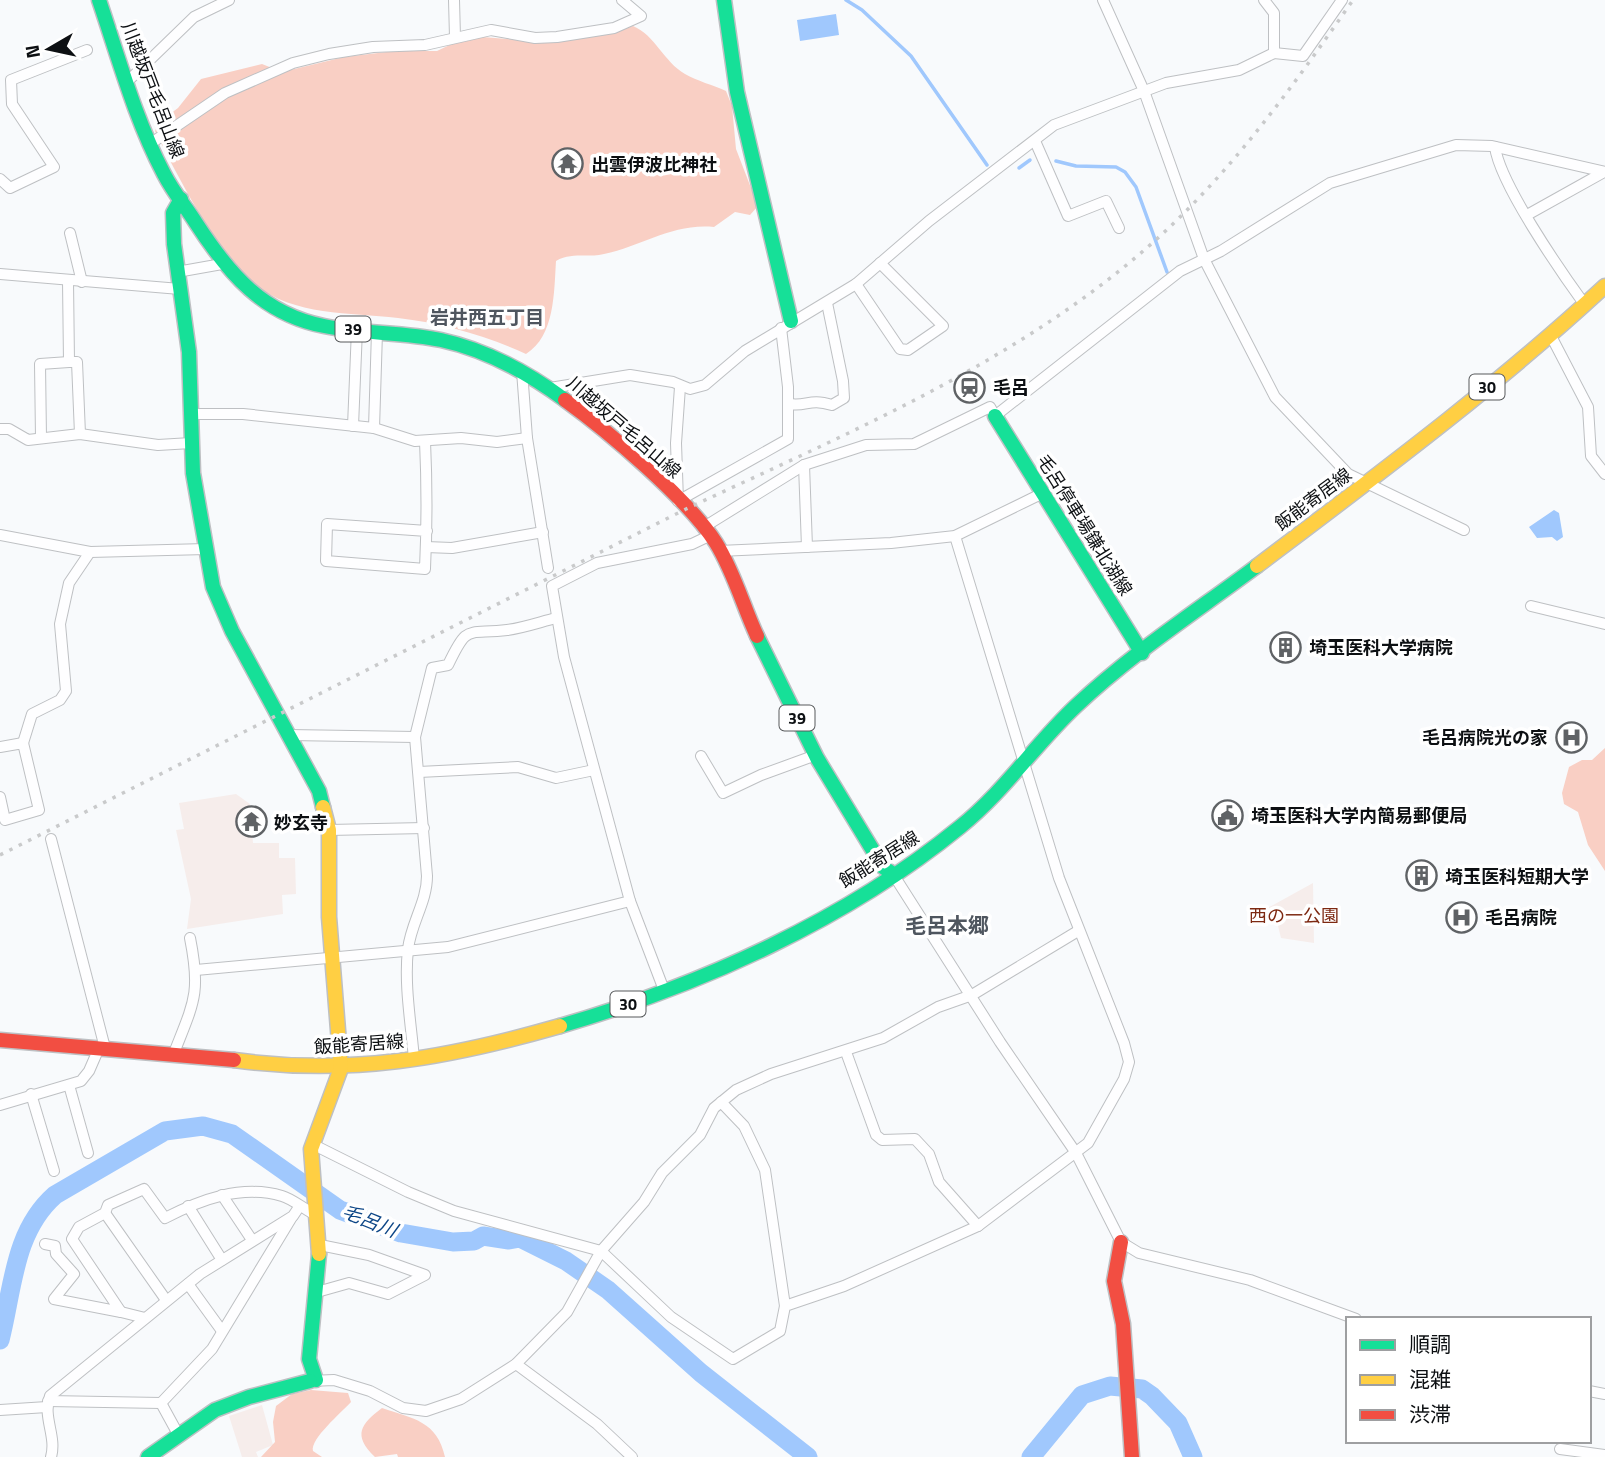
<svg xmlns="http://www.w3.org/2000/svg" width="1605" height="1457" font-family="'Titillium Web','Noto Sans JP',sans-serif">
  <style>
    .green { fill: #f6edeb }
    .forest { fill: #f9cfc4 }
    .water { fill: #a0c8fd }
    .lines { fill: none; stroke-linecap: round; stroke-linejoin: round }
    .stream { stroke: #a0c8fd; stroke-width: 3.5 }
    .river { stroke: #a0c8fd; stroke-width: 19 }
    .street-casing { stroke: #bec0c3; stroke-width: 12 }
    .fast-casing { stroke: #bec0c3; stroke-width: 17 }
    .slow-casing { stroke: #bec0c3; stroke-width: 17 }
    .jam-casing { stroke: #bec0c3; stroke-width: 17 }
    .street { stroke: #fefeff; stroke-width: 10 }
    .fast { stroke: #16e098; stroke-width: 14 }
    .slow { stroke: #ffcf43; stroke-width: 14 }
    .jam { stroke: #f24e42; stroke-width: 14 }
    .rail { stroke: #c9cacb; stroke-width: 3.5; stroke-dasharray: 3.5 7; stroke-linecap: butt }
    .labels { text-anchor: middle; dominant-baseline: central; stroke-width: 7; stroke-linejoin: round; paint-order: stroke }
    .shield { fill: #fff; stroke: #56585a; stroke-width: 2 }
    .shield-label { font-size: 16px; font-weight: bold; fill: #0d1013 }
    .street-label { font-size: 18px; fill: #0d1013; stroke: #fff }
    .poi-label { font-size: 18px; font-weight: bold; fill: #0d1013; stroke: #fff; text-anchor: start }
    .park-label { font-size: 18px; fill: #7d2912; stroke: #fff }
    .neighbourhood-label { font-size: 19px; font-weight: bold; fill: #4f565f; stroke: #fff }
    .water-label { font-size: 19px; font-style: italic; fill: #0e4787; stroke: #fff }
    .quarter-label { font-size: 21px; font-weight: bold; fill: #4f565f; stroke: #fff }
  </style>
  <rect width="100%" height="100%" fill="#f8fafc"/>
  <g class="green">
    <path d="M 236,794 L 250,804 L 253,843 L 279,843 L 279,858 L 295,858 L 296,894 L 282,895 L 283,914 L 187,929 L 191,899 L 176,830 L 184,829 L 179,803 Z"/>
    <path d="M 1313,883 L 1314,943 L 1281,938 L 1276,918 L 1258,923 L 1255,915 Z"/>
    <path d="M 262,1405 L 273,1445 L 256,1452 L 258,1457 L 242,1457 L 229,1416 Z"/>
  </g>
  <g class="forest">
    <path d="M 633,26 C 655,35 664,62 685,74 C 697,81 713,85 726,91 L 732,106 L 736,149 L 758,206 L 750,215 L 735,212 L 714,227 C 672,223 643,246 604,254 C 587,258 572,252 556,261 C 554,292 555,336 526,354 C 487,336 442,323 398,318 C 346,312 287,317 246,277 C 212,243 177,175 155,131 L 159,122 L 178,108 L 201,79 L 262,64 L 282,72 L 344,57 L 395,51 L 437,51 L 458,41 L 483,37 L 546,42 L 605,35 Z"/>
    <path d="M 1605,748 L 1605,871 L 1588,845 L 1578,812 L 1564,804 L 1562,793 L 1569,767 L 1582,760 L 1592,760 Z"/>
    <path d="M 311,1390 L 348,1393 L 351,1402 C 341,1413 310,1439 313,1451 L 322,1457 L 261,1457 L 275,1442 L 273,1422 L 276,1406 L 292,1394 Z"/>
    <path d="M 382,1408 C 414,1419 437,1421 445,1457 L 398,1457 L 397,1454 L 375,1457 C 352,1435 361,1424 382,1408 Z"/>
  </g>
  <g class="water">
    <path d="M 836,14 L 839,35 L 800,41 L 797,20 Z"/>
    <path d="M 1554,510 L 1559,513 L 1563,537 L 1557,541 L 1552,537 L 1537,538 L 1529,527 Z"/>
  </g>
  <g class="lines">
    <g class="stream">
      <path d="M 846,0 L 862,10 L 911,56 L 987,165"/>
      <path d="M 1056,161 L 1076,166 L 1116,167 L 1125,172 L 1136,187 L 1167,272"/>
      <path d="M 1019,168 L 1030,160"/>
    </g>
    <g class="river">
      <path d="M 0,1340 C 13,1290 13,1232 55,1195 L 165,1131 L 203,1126 L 232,1134 L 340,1210 L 401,1233 L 453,1242 L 474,1241 L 483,1236 L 509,1240 L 520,1238 L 566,1261 L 608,1290 L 701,1373 L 808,1457"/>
      <path d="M 1031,1457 L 1082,1395 L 1110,1386 L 1142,1389 L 1152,1396 L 1178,1423 L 1193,1457"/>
    </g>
    <defs>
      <g id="street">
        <path d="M 454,0 L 455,37"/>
        <path d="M 1103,0 L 1144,91 L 1204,259 L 1275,397 L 1348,474 L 1464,530"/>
        <path d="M 1274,53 L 1303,56 L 1342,0"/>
        <path d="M 127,82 L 194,17 L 229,0"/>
        <path d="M 1035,141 L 1068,216 L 1106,201 L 1119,228"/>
        <path d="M 150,144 L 225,93 L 293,63 L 329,54 L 373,47 L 425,45 L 491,30 L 535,38 L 557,37 L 614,28 L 641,16 L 622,0"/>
        <path d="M 1495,147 C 1500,184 1561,272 1585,305"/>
        <path d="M 0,179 L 10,188 L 54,167 L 12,104 L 11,80 L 87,50"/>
        <path d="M 1527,215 L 1604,172"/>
        <path d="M 70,233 L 82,282"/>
        <path d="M 177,272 L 222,264"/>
        <path d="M 0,274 L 180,289"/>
        <path d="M 68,281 L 69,362 L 77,362 L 80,434"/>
        <path d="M 856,284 L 900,349 L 908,350 L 943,326 L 880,263"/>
        <path d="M 1551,336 L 1588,407 L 1591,456 L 1605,474"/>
        <path d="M 522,371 L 527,438 L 548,568"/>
        <path d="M 680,387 L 676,443 L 678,501 L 788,439 L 788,387 L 781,328"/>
        <path d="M 550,388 L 630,375 L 673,382 L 690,389 L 705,385 L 745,351 L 856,284 L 929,221 L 1054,125 L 1166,83 L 1239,70 L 1274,53 L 1274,13 L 1264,0"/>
        <path d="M 789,404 C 807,407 809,398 832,405 L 844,398 L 843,381 L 827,303"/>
        <path d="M 190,414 L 243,414 L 374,428 L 415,441 L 461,438 L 497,442 L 527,438"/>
        <path d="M 353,426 L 357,329"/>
        <path d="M 374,428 L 377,332"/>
        <path d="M 0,429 L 9,429 L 28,440 L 80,434 L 158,445 L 191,443"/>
        <path d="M 41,438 L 40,364 L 69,362"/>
        <path d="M 425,441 C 427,484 427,526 425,569 L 326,561 L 327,524 L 427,531"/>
        <path d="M 804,465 L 807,547"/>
        <path d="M 704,527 L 804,465 L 866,445 L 914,444 L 990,407 L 995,416 L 1180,271 L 1221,251 L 1330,183 L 1456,145 L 1492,146 L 1605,172"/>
        <path d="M 0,535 L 90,552 L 206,549"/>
        <path d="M 426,547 L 452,548 L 543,532"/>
        <path d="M 719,551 L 891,543 L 955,536 L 1043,493"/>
        <path d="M 1531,606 L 1605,624"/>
        <path d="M 289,735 L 415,737"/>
        <path d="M 23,743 L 32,714 L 60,700 L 66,691 L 60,624 L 69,583 L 90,552"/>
        <path d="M 0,747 L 23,743 L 39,810 L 5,820 L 0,797"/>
        <path d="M 701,756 L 723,793 L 761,775 L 816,755"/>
        <path d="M 419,772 L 518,767 L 556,778 L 594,770"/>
        <path d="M 329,830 L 424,828"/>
        <path d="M 51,839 L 105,1048"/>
        <path d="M 893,874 L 1000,1042 L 1076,1153 L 1121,1242 L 1139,1253 L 1250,1280 L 1356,1319"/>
        <path d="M 196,970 L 448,947 L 630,901"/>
        <path d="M 664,990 L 630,901 L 564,657 L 552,586 L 597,563 L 692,544 L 711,535"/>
        <path d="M 846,1052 L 876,1135 L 882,1140 L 915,1139 L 929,1154 L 939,1182 L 978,1226"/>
        <path d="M 174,1053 C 194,1002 201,993 190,938"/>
        <path d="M 414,1059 C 411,1023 404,985 408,949 C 411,923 427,902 427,876 L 415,737 L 432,668 L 448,665 C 468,623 466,635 507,630 C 523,628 540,622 556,618"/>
        <path d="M 69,1085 L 88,1153"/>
        <path d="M 31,1094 L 54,1171"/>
        <path d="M 721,1102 L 744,1126 L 765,1170 L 785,1306"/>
        <path d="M 0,1105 L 81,1081 L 89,1071 L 99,1048"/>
        <path d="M 312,1144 L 408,1192 L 454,1211 L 601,1251 L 671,1317 L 733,1359 L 780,1331 L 785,1306 L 844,1286 L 978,1226 L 1088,1143 L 1124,1079 L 1129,1062 L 1124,1043 L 1059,878 L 955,536"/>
        <path d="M 222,1195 L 252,1240"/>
        <path d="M 188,1206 L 222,1260"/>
        <path d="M 105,1213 L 166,1300"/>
        <path d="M 45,1244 L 55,1246 L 56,1254 L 74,1274 L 54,1299 L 121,1312 L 72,1239 L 79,1227 L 105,1213 L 108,1205 L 144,1189 L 165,1218 C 200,1200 241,1184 282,1196 C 293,1199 305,1210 316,1215"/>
        <path d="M 188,1284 L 222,1331"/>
        <path d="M 317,1292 L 349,1283 L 388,1294 L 425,1275 L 369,1255 L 320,1245"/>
        <path d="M 121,1312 L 145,1318"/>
        <path d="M 516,1364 L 597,1424 L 632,1457"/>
        <path d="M 310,1381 L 334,1380 L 370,1391 L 403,1408 L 426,1411 L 461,1399 L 516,1364 L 567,1312 L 601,1251 L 644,1202 L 662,1173 L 700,1135 L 714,1108 L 736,1090 L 771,1074 L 883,1038 L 938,1007 L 972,995 L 1078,931"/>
        <path d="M 1589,1391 L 1605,1394"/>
        <path d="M 48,1401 L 161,1403 L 212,1349 L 292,1217"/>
        <path d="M 161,1403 L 178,1434"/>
        <path d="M 0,1410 L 47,1407"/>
        <path d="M 1560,1449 L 1605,1455"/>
        <path d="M 51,1457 C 57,1436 42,1417 50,1396 L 200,1274 L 293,1216 L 299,1207"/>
      </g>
      <g id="fast">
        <path d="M 99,0 C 119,59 135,119 164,174 C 173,192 186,207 196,223 C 229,274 263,314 324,326 C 363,334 403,332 441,340 C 487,350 527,372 565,400"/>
        <path d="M 724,0 L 737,92 L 791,321"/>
        <path d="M 181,199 L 173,213 L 174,244 L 189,352 L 193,473 L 213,587 L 232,631 L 319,791 L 323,807"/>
        <path d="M 995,416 L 1142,653"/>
        <path d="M 757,636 L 817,758 L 883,867 L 893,874"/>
        <path d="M 560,1026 C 701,985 846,920 960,827 C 1005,791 1036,743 1077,705 C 1132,653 1197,611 1257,566"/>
        <path d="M 316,1380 L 309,1359 L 319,1254"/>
        <path d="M 148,1457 L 215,1410 L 249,1397 L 310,1381"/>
      </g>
      <g id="slow">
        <path d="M 1257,566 C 1376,476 1496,387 1605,286"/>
        <path d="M 234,1060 C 350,1076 448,1058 560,1026"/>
        <path d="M 319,1254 L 311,1149 L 341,1068 L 329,917 L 329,830 L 323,807"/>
      </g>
      <g id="jam">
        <path d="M 565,400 C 608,431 688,499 716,543 C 734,572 743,606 757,636"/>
        <path d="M 0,1040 L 234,1060"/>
        <path d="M 1121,1242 L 1114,1281 L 1123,1324 L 1132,1457"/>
      </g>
    </defs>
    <use href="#street" class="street-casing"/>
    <use href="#fast" class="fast-casing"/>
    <use href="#slow" class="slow-casing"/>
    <use href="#jam" class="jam-casing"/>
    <use href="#street" class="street"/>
    <use href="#fast" class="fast"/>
    <use href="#slow" class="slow"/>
    <use href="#jam" class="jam"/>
    <path class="rail" d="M 0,855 L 686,509 C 861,427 1052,348 1189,208 C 1252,144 1302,73 1353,0"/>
  </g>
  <defs>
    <symbol id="temple-ring" viewBox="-11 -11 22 22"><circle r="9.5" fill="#fff" stroke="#5f6265" stroke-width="1.5"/><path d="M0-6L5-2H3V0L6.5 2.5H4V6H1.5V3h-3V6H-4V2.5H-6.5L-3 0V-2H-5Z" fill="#5f6265"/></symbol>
    <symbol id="station-ring" viewBox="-11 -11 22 22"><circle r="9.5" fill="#fff" stroke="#5f6265" stroke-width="1.5"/><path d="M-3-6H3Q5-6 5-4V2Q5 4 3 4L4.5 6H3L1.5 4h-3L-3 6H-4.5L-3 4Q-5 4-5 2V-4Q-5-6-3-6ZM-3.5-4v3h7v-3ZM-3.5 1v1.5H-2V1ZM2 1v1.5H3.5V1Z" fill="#5f6265"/></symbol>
    <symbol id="building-ring" viewBox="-11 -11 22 22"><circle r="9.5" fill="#fff" stroke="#5f6265" stroke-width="1.5"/><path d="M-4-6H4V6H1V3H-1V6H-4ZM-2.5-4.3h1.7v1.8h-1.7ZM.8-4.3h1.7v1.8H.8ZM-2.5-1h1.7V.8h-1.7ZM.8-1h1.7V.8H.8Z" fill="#5f6265"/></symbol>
    <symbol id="hospital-ring" viewBox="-11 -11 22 22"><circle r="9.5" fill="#fff" stroke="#5f6265" stroke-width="1.5"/><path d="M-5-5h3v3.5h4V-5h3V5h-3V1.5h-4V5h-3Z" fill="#5f6265"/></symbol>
    <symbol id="civic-ring" viewBox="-11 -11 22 22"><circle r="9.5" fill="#fff" stroke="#5f6265" stroke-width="1.5"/><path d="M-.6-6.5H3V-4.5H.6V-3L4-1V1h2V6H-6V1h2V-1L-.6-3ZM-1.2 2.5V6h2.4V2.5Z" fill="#5f6265"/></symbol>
  </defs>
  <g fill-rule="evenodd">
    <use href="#temple-ring" x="550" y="146" width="35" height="35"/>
    <use href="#station-ring" x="952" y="370" width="35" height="35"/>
    <use href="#building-ring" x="1268" y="630" width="35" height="35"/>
    <use href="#hospital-ring" x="1554" y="720" width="35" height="35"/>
    <use href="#civic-ring" x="1210" y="798" width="35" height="35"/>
    <use href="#temple-ring" x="234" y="804" width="35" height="35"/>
    <use href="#building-ring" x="1404" y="858" width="35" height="35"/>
    <use href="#hospital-ring" x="1444" y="900" width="35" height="35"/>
  </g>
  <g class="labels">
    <g class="shield">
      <rect x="335.5" y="316.5" width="35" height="25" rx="5"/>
      <rect x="1469.5" y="374.5" width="35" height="25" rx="5"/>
      <rect x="779.5" y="705.5" width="35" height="25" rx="5"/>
      <rect x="610.5" y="991.5" width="35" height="25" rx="5"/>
    </g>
    <g class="shield-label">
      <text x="353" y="329">39</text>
      <text x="1487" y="387">30</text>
      <text x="797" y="718">39</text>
      <text x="628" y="1004">30</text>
    </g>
    <g class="street-label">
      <text transform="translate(153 90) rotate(69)">川越坂戸毛呂山線</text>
      <text transform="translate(624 427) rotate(41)">川越坂戸毛呂山線</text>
      <text transform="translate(1313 499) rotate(-37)">飯能寄居線</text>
      <text transform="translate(1085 525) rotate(58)">毛呂停車場鎌北湖線</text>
      <text transform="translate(879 859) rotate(-32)">飯能寄居線</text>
      <text transform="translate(359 1044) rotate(-4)">飯能寄居線</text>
    </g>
    <g class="poi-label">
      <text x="591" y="164">出雲伊波比神社</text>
      <text x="993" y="387">毛呂</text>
      <text x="1309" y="647">埼玉医科大学病院</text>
      <text x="1548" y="737" text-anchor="end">毛呂病院光の家</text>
      <text x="1251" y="815">埼玉医科大学内簡易郵便局</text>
      <text x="274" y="822">妙玄寺</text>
      <text x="1445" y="876">埼玉医科短期大学</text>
      <text x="1485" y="917">毛呂病院</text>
    </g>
    <g class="park-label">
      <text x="1294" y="915">西の一公園</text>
    </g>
    <g class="neighbourhood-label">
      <text x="487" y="316">岩井西五丁目</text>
    </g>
    <g class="water-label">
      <text transform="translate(370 1220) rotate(22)">毛呂川</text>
    </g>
    <g class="quarter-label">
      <text x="947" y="925">毛呂本郷</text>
    </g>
  </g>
  <rect x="1346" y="1317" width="245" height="126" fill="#ffffff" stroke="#9e9fa1" stroke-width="2"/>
  <rect x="1360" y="1340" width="35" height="10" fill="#16e098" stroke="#9e9fa1" stroke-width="2"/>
  <text x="1409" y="1352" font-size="21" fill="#0d1013">順調</text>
  <rect x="1360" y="1375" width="35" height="10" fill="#ffcf43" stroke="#9e9fa1" stroke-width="2"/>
  <text x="1409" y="1387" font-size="21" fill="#0d1013">混雑</text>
  <rect x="1360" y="1410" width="35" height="10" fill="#f24e42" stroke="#9e9fa1" stroke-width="2"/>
  <text x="1409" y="1422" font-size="21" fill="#0d1013">渋滞</text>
  <g transform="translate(49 49) rotate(261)" stroke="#ffffff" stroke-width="5" paint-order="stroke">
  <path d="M0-5L12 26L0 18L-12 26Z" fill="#0d1013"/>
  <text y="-10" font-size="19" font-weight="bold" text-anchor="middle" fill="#0d1013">N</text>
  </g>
</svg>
